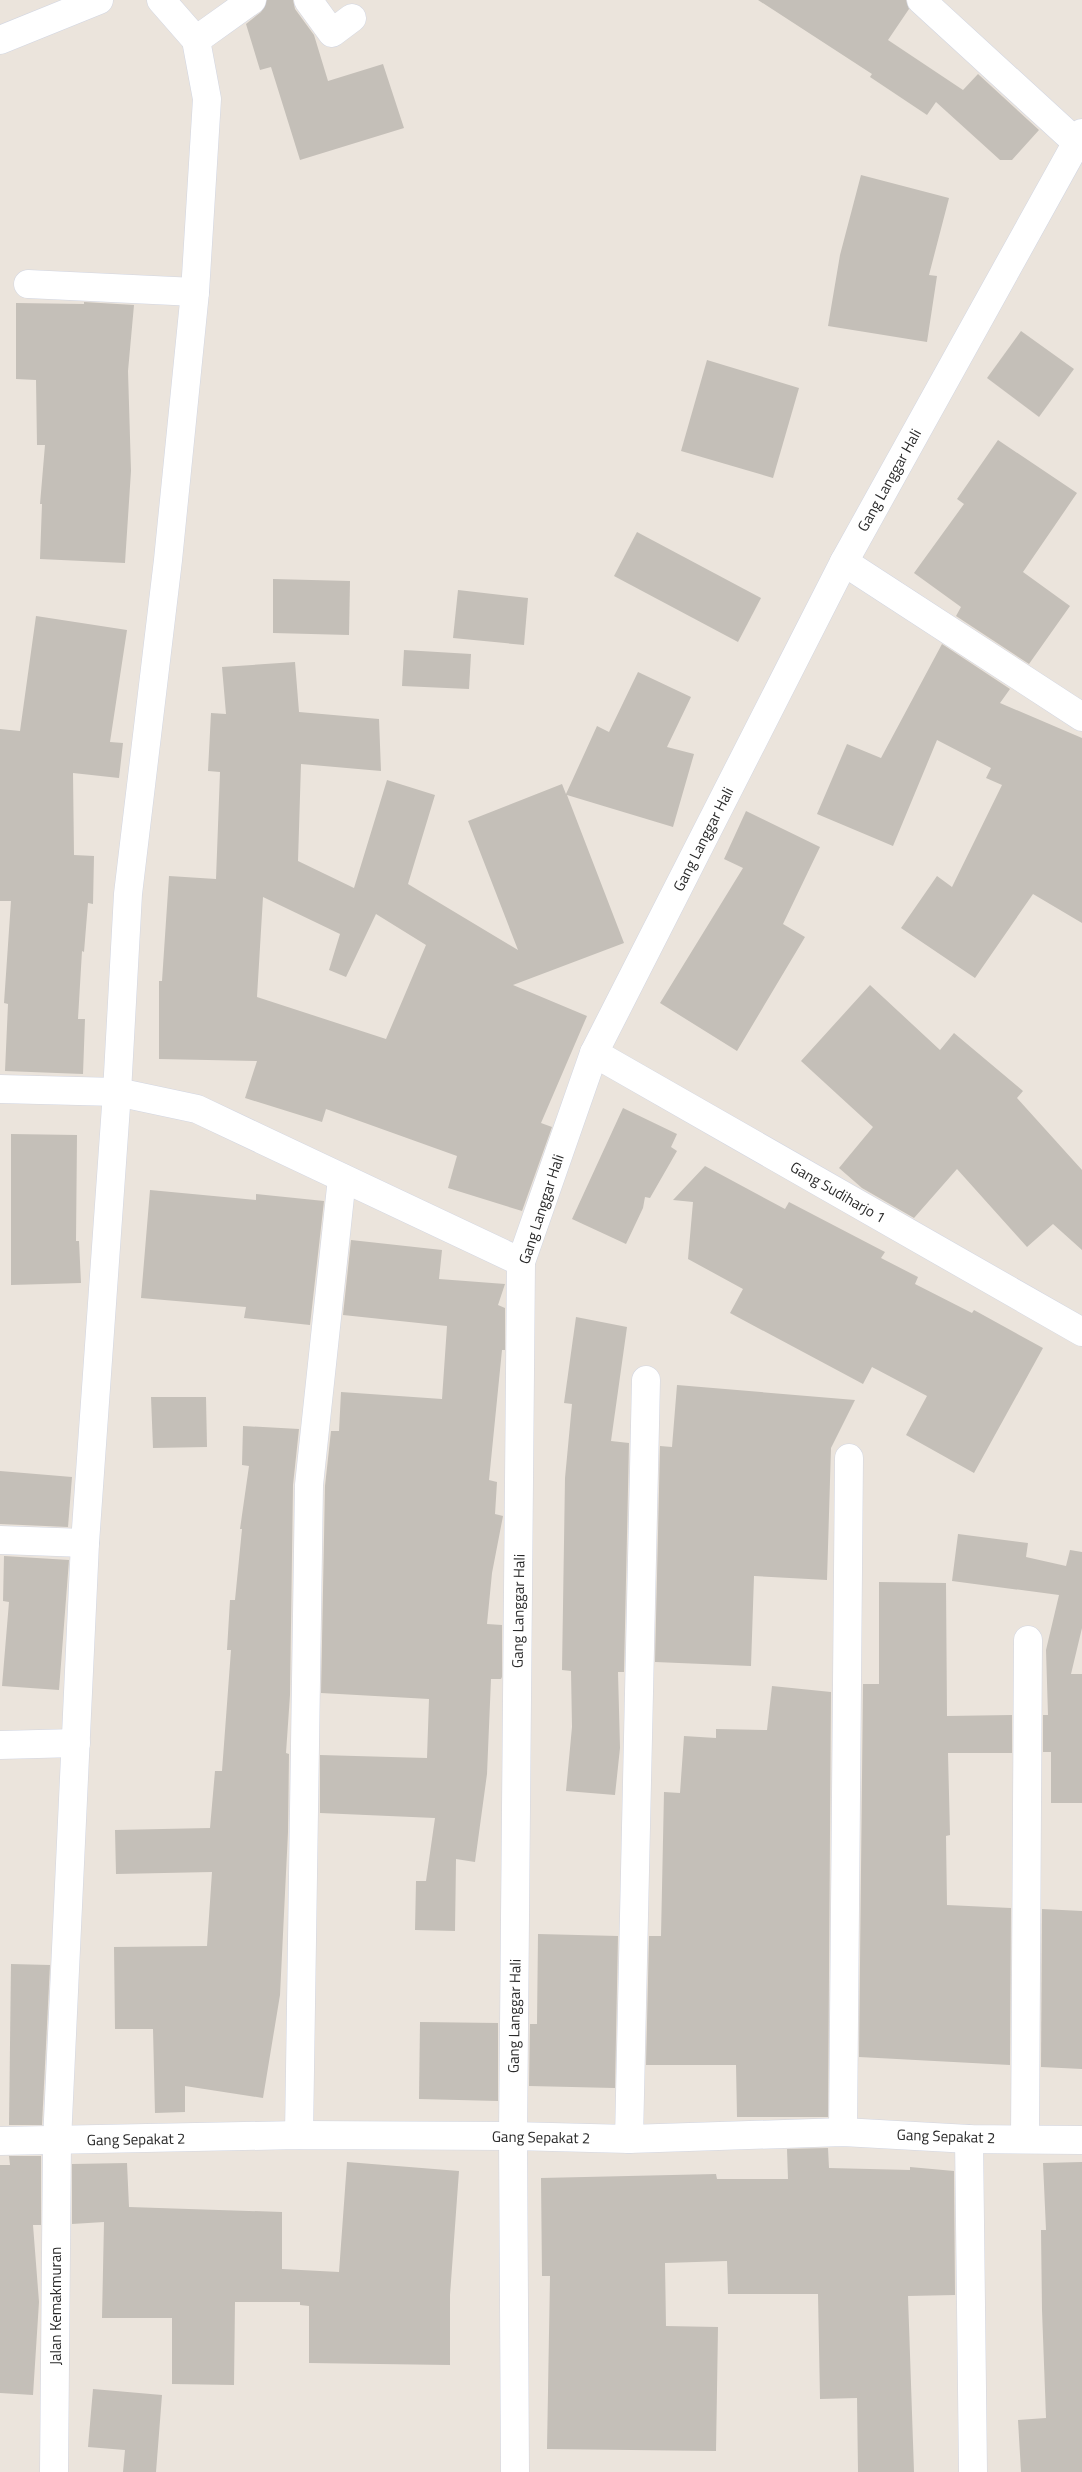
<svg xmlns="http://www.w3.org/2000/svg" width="1082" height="2472" font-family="'Titillium Web',sans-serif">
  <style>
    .building { fill: #c4bfb8; fill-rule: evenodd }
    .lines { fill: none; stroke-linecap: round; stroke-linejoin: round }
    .street-casing { stroke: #d2d6e2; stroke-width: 29 }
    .street { stroke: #fff; stroke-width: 28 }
    .labels { text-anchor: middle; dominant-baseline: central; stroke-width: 4; stroke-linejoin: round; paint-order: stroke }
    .street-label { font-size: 15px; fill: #2a2a2a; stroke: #fff }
  </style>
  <rect width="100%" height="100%" fill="#ebe4dc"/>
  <g class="building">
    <path d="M 267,0 L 293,0 L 295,9 L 314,35 L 328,81 L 383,64 L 404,128 L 300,160 L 271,67 L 260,70 L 246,24 L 261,12 Z"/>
    <path d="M 758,0 L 906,0 L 909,9 L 888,40 L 963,90 L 978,74 L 1039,130 L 1012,160 L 1000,160 L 936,102 L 927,115 L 870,77 L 872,74 Z"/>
    <path d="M 861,175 L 949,198 L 929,275 L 937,276 L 927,342 L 828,326 L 840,255 Z"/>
    <path d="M 84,302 L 134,305 L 128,371 L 131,471 L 125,563 L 40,559 L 42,504 L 40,504 L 45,445 L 37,445 L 36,380 L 16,379 L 16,303 L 84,304 Z"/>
    <path d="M 1021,331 L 1074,369 L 1039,417 L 987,378 Z"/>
    <path d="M 707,360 L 799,388 L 773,478 L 681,451 Z"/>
    <path d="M 998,440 L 1077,493 L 1023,572 L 1070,606 L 1029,664 L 956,616 L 961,607 L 914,573 L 964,504 L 957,499 Z"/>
    <path d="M 637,532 L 761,598 L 738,642 L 614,576 Z"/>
    <path d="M 273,579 L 350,581 L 349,635 L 273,633 Z"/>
    <path d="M 458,590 L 528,598 L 524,645 L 453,638 Z"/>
    <path d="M 36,616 L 127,630 L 110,742 L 123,743 L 119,778 L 73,773 L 74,855 L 94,856 L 93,904 L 88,903 L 84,952 L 82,951 L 78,1019 L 85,1019 L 83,1074 L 5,1071 L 8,1004 L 4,1003 L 11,901 L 0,901 L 0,729 L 20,731 Z"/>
    <path d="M 942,644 L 1010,689 L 1000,703 L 1082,738 L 1082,923 L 1033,894 L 975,978 L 901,928 L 937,876 L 952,887 L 1002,785 L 986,778 L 991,768 L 937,740 L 893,846 L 817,814 L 847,744 L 881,758 Z"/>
    <path d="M 404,650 L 471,654 L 469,689 L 402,686 Z"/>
    <path d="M 295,662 L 299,712 L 379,719 L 381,771 L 301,764 L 298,861 L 354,888 L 387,780 L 435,795 L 408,884 L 518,950 L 468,821 L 562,784 L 566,794 L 597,726 L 609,732 L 638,672 L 691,697 L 667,747 L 694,754 L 673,827 L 567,795 L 624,943 L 513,985 L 587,1016 L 541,1123 L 552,1127 L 522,1211 L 448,1188 L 457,1156 L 326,1109 L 322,1122 L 245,1098 L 257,1061 L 159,1059 L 159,981 L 162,981 L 169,876 L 216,879 L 220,772 L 208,771 L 211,713 L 226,714 L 222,667 ZM 263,897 L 340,934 L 329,970 L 346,977 L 376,914 L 426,945 L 386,1039 L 257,997 Z"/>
    <path d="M 746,811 L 820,847 L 783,924 L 805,937 L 737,1051 L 660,1003 L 743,868 L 724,859 Z"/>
    <path d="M 870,985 L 940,1050 L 954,1033 L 1023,1091 L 1017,1098 L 1082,1170 L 1082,1250 L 1053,1224 L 1027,1247 L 957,1169 L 914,1218 L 862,1188 L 839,1168 L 873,1127 L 801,1061 Z"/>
    <path d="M 623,1108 L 677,1134 L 671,1147 L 677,1151 L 650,1198 L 645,1197 L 643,1208 L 626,1244 L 572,1219 Z"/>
    <path d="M 11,1134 L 77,1135 L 76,1241 L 79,1241 L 81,1283 L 11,1285 Z"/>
    <path d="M 705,1166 L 785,1209 L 789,1202 L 885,1252 L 881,1258 L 918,1277 L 915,1284 L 972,1313 L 974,1310 L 1043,1348 L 974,1473 L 906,1435 L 927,1396 L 872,1367 L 863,1384 L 730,1313 L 743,1289 L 688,1259 L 693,1202 L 673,1200 Z"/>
    <path d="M 150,1190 L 256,1200 L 256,1194 L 324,1201 L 310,1325 L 244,1318 L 246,1307 L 141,1298 Z"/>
    <path d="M 351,1240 L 442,1250 L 439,1279 L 505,1284 L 498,1305 L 505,1308 L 505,1350 L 502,1350 L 489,1480 L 497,1482 L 495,1514 L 503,1516 L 492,1573 L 487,1624 L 502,1625 L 502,1677 L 501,1679 L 491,1679 L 487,1774 L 475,1862 L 456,1859 L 455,1931 L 415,1930 L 416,1881 L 426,1881 L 435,1818 L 320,1813 L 320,1755 L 427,1758 L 429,1699 L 321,1693 L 325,1486 L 331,1431 L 339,1431 L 341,1392 L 442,1399 L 447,1326 L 343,1315 Z"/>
    <path d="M 576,1317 L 627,1327 L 611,1441 L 629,1443 L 624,1672 L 618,1672 L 620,1748 L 615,1795 L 566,1791 L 572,1727 L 571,1671 L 562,1670 L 565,1478 L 572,1404 L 564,1403 Z"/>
    <path d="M 677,1385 L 855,1400 L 831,1448 L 827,1580 L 754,1576 L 751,1666 L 655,1662 L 660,1446 L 672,1447 Z"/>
    <path d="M 151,1397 L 206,1397 L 207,1447 L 153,1448 Z"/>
    <path d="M 243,1426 L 299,1429 L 293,1485 L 290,1695 L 286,1753 L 289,1754 L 288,1832 L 280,1995 L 263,2098 L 185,2086 L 185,2112 L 155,2113 L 153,2029 L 115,2029 L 114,1947 L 207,1946 L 212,1872 L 116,1874 L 115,1830 L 210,1828 L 215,1771 L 222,1771 L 231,1650 L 227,1650 L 230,1600 L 235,1600 L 242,1529 L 240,1529 L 249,1466 L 242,1465 Z"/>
    <path d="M 0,1471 L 72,1477 L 68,1527 L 0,1524 Z"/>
    <path d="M 958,1534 L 1028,1543 L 1026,1557 L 1066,1566 L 1070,1550 L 1082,1552 L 1082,1628 L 1071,1674 L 1082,1674 L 1082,1803 L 1051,1803 L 1051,1752 L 1043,1752 L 1043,1715 L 1048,1715 L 1046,1650 L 1059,1595 L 952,1581 Z"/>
    <path d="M 4,1556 L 69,1560 L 59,1690 L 2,1686 L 9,1602 L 3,1601 Z"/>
    <path d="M 879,1582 L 946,1583 L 947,1716 L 1012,1715 L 1012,1753 L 948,1753 L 950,1835 L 946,1836 L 947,1905 L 1011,1908 L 1010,2065 L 859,2057 L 863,1684 L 879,1684 Z"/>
    <path d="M 772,1686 L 831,1692 L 828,2117 L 737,2117 L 736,2065 L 646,2065 L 649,1936 L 661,1936 L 664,1792 L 680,1793 L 684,1736 L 716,1738 L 716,1729 L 767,1730 Z"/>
    <path d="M 1042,1909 L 1082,1911 L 1082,2069 L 1041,2067 Z"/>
    <path d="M 538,1934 L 618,1936 L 615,2088 L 529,2086 L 530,2024 L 537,2024 Z"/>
    <path d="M 11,1964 L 50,1965 L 42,2125 L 9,2125 Z"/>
    <path d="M 420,2022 L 498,2023 L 498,2101 L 419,2099 Z"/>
    <path d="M 828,2148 L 829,2168 L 910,2170 L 910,2167 L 954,2171 L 955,2295 L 908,2296 L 914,2472 L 858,2472 L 857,2398 L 820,2399 L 818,2294 L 728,2294 L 727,2261 L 665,2263 L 666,2326 L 718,2327 L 716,2451 L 547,2449 L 550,2276 L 542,2276 L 541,2178 L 716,2174 L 717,2179 L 788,2179 L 787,2149 Z"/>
    <path d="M 9,2156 L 41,2156 L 41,2225 L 33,2225 L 39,2302 L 33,2395 L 0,2393 L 0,2165 L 10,2165 Z"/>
    <path d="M 347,2162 L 459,2171 L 450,2295 L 450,2365 L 309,2363 L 309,2306 L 300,2305 L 300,2302 L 235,2302 L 234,2385 L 172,2384 L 172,2318 L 102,2318 L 104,2222 L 72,2224 L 72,2164 L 127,2163 L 129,2207 L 282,2212 L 282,2269 L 339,2272 Z"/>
    <path d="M 1082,2162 L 1082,2472 L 1021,2472 L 1018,2420 L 1046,2418 L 1042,2310 L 1041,2230 L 1046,2230 L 1043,2163 Z"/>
    <path d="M 93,2389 L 162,2395 L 156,2472 L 123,2472 L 125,2450 L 88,2447 Z"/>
  </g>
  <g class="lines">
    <defs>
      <g id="street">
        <path d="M 308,0 L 332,33 L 352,18"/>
        <path d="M 921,0 L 1076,142"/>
        <path d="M 0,40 L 99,0"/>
        <path d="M 196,40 L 252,0"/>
        <path d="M 28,284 L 195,292"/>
        <path d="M 844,562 L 1082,717"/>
        <path d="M 594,1053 L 1082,1332"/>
        <path d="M 0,1089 L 117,1092 L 197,1109 L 521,1262"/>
        <path d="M 0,1540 L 85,1543 L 117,1092 L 128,894 L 168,560 L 195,292 L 207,99 L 196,40 L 161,0"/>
        <path d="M 0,1745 L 76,1743"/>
        <path d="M 843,2132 L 849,1458"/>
        <path d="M 299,2135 L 309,1485 L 342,1178"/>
        <path d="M 629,2139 L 646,1380"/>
        <path d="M 969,2139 L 973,2472"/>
        <path d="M 1025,2139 L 1028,1640"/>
        <path d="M 0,2141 L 299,2135 L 513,2136 L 629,2139 L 843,2132 L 969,2139 L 1082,2140"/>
        <path d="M 54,2472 L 57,2141 L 85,1543"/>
        <path d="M 515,2472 L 513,2136 L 521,1262 L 594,1053 L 844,562 L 1082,133"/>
      </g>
    </defs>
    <use href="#street" class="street-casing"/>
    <use href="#street" class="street"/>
  </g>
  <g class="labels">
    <g class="street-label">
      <text transform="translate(889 480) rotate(-61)">Gang Langgar Hali</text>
      <text transform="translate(703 839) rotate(-63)">Gang Langgar Hali</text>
      <text transform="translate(838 1192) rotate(30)">Gang Sudiharjo 1</text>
      <text transform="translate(541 1209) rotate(-72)">Gang Langgar Hali</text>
      <text transform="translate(518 1611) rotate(-89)">Gang Langgar Hali</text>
      <text transform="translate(514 2016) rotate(-89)">Gang Langgar Hali</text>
      <text transform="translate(946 2136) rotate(2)">Gang Sepakat 2</text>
      <text transform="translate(541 2137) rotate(1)">Gang Sepakat 2</text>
      <text transform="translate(136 2139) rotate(-1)">Gang Sepakat 2</text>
      <text transform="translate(55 2306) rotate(-90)">Jalan Kemakmuran</text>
    </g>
  </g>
</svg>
